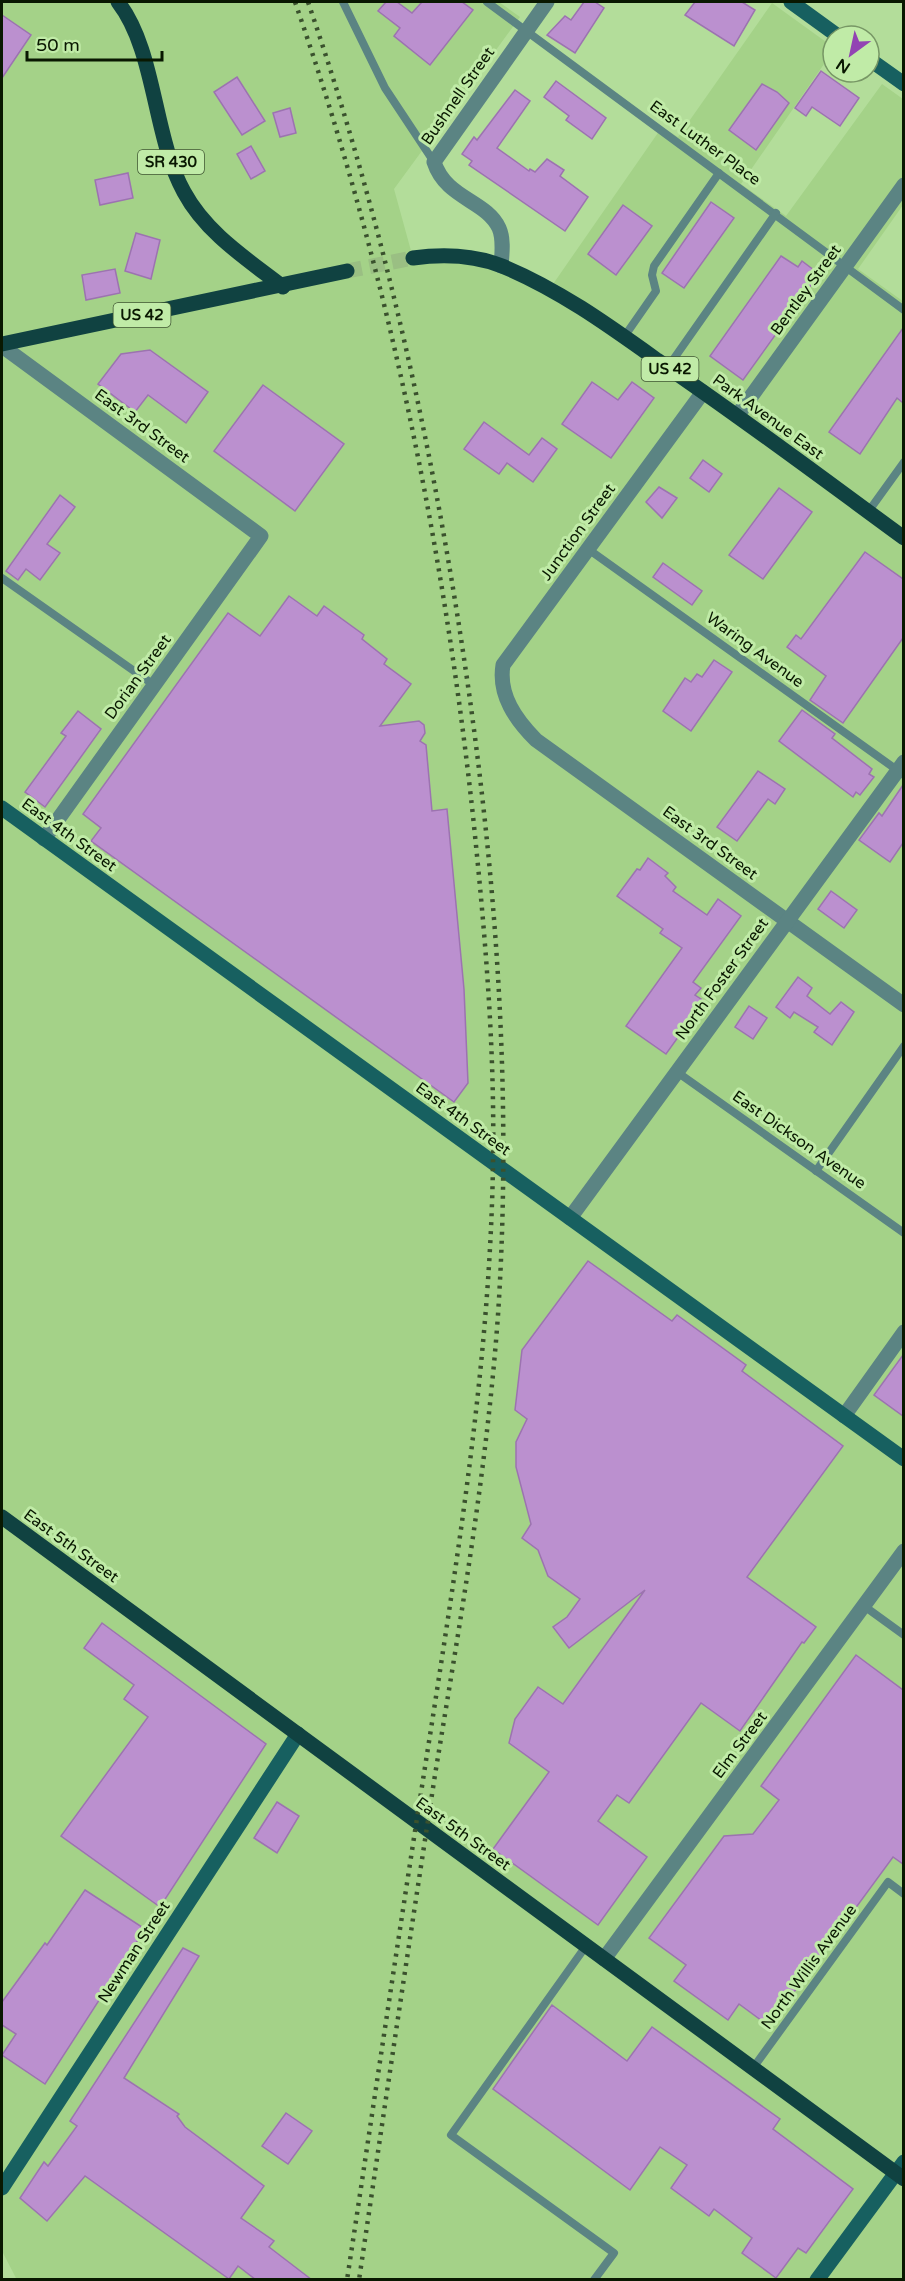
<svg xmlns="http://www.w3.org/2000/svg" width="905" height="2281" font-family="'Varela Round',sans-serif">
  <style>
    .built { fill: #a4d288 }
    .building { fill: #bb90cf; stroke: #9c73b0; stroke-width: 1.5 }
    .lines { fill: none; stroke-linecap: round; stroke-linejoin: round }
    .primary-tunnel { stroke: #9abf83; stroke-width: 15; stroke-dasharray: 15 8; stroke-linecap: butt }
    .lane { stroke: #5b8483; stroke-width: 8 }
    .street { stroke: #5b8483; stroke-width: 15 }
    .secondary { stroke: #176060; stroke-width: 15 }
    .primary { stroke: #104241; stroke-width: 15 }
    .rail { stroke: #3a512d; stroke-width: 4.5; stroke-dasharray: 3 6; stroke-linecap: butt }
    .labels { text-anchor: middle; dominant-baseline: central; stroke-width: 6; stroke-linejoin: round; paint-order: stroke }
    .shield { fill: #c0eba7; stroke: #405733; stroke-width: 1.5 }
    .shield-label { font-size: 15px; font-weight: bold; fill: #091801 }
    .street-label { font-size: 16px; fill: #091801; stroke: #c0eba7 }
  </style>
  <rect width="100%" height="100%" fill="#b3dd9a"/>
  <path class="built" d="M 2,2 L 499,2 L 520,17 L 394,189 L 413,258 L 441,255 L 551,287 L 662,127 L 678,137 L 772,3 L 833,47 L 833,51 L 741,184 L 786,216 L 882,84 L 903,99 L 903,205 L 858,269 L 904,302 L 903,2279 L 17,2280 L 2,2251 Z"/>
  <g class="building">
    <path d="M 386,2 L 397,2 L 412,13 L 422,2 L 462,2 L 473,10 L 430,65 L 394,36 L 400,28 L 378,11 Z"/>
    <path d="M 584,2 L 595,2 L 604,8 L 575,53 L 547,35 L 565,16 L 571,20 Z"/>
    <path d="M 695,2 L 742,2 L 755,10 L 734,46 L 685,15 Z"/>
    <path d="M 2,15 L 31,35 L 2,78 Z"/>
    <path d="M 821,71 L 859,98 L 840,126 L 812,107 L 806,116 L 795,108 Z"/>
    <path d="M 237,77 L 265,121 L 242,135 L 214,92 Z"/>
    <path d="M 556,81 L 606,118 L 592,139 L 566,120 L 569,116 L 544,97 Z"/>
    <path d="M 762,84 L 777,92 L 789,103 L 756,150 L 729,130 Z"/>
    <path d="M 515,90 L 530,101 L 497,148 L 529,171 L 530,169 L 535,172 L 547,159 L 564,170 L 560,176 L 588,197 L 565,231 L 469,165 L 472,161 L 462,154 L 474,137 L 477,140 Z"/>
    <path d="M 290,108 L 296,133 L 280,137 L 273,113 Z"/>
    <path d="M 251,146 L 265,171 L 251,179 L 237,154 Z"/>
    <path d="M 128,173 L 133,198 L 100,205 L 95,180 Z"/>
    <path d="M 711,202 L 734,218 L 684,288 L 662,273 Z"/>
    <path d="M 623,205 L 652,226 L 616,275 L 588,254 Z"/>
    <path d="M 136,233 L 160,240 L 151,279 L 125,271 Z"/>
    <path d="M 781,256 L 798,267 L 802,261 L 819,274 L 743,380 L 710,356 Z"/>
    <path d="M 115,269 L 120,293 L 86,300 L 82,275 Z"/>
    <path d="M 903,328 L 903,403 L 897,398 L 860,454 L 829,432 Z"/>
    <path d="M 150,350 L 208,392 L 186,423 L 148,395 L 135,412 L 98,384 L 121,354 Z"/>
    <path d="M 592,382 L 618,400 L 632,382 L 654,398 L 611,458 L 562,424 Z"/>
    <path d="M 263,385 L 344,444 L 295,511 L 214,451 Z"/>
    <path d="M 484,422 L 529,455 L 542,438 L 557,449 L 533,482 L 507,463 L 499,474 L 464,449 Z"/>
    <path d="M 703,460 L 722,474 L 709,492 L 690,478 Z"/>
    <path d="M 659,487 L 677,498 L 662,518 L 646,502 Z"/>
    <path d="M 779,488 L 812,512 L 763,579 L 729,555 Z"/>
    <path d="M 60,495 L 75,507 L 47,544 L 60,553 L 40,580 L 26,569 L 18,580 L 6,571 Z"/>
    <path d="M 865,552 L 903,579 L 903,638 L 843,723 L 810,700 L 826,676 L 787,647 L 796,635 L 801,639 Z"/>
    <path d="M 663,563 L 702,591 L 692,605 L 653,577 Z"/>
    <path d="M 289,596 L 317,616 L 324,606 L 364,635 L 362,639 L 387,659 L 384,664 L 411,684 L 380,726 L 419,721 L 424,725 L 425,733 L 420,741 L 426,745 L 432,811 L 447,809 L 464,989 L 468,1083 L 454,1102 L 91,841 L 101,828 L 83,814 L 228,613 L 260,636 Z"/>
    <path d="M 714,660 L 732,672 L 691,731 L 663,711 L 685,678 L 691,682 L 697,674 L 702,677 Z"/>
    <path d="M 802,710 L 835,734 L 832,738 L 872,769 L 869,774 L 874,777 L 860,795 L 856,792 L 853,797 L 779,741 Z"/>
    <path d="M 78,711 L 101,729 L 45,807 L 25,792 L 66,736 L 61,733 Z"/>
    <path d="M 758,771 L 785,789 L 775,804 L 768,799 L 737,841 L 717,827 Z"/>
    <path d="M 903,785 L 903,843 L 890,862 L 859,840 L 879,813 L 882,816 Z"/>
    <path d="M 648,858 L 668,873 L 665,876 L 676,887 L 673,891 L 707,915 L 718,899 L 741,916 L 693,982 L 701,988 L 695,995 L 704,1001 L 666,1054 L 626,1026 L 682,948 L 660,933 L 663,929 L 617,896 L 637,869 L 640,870 Z"/>
    <path d="M 831,891 L 857,910 L 844,928 L 818,909 Z"/>
    <path d="M 798,977 L 812,988 L 807,996 L 830,1014 L 841,1002 L 854,1012 L 832,1045 L 814,1032 L 818,1027 L 794,1012 L 790,1018 L 776,1007 Z"/>
    <path d="M 749,1006 L 767,1018 L 753,1039 L 735,1027 Z"/>
    <path d="M 588,1261 L 672,1321 L 677,1315 L 746,1365 L 742,1371 L 843,1446 L 747,1577 L 816,1627 L 804,1643 L 802,1642 L 740,1731 L 701,1703 L 629,1803 L 617,1795 L 598,1821 L 647,1857 L 598,1925 L 493,1849 L 549,1772 L 509,1743 L 515,1719 L 538,1687 L 563,1704 L 645,1590 L 569,1648 L 553,1627 L 567,1617 L 580,1599 L 548,1576 L 538,1550 L 522,1538 L 531,1524 L 516,1467 L 516,1442 L 527,1419 L 515,1410 L 522,1350 Z"/>
    <path d="M 903,1355 L 903,1416 L 874,1395 Z"/>
    <path d="M 102,1623 L 266,1744 L 160,1907 L 61,1836 L 148,1717 L 124,1699 L 134,1685 L 84,1648 Z"/>
    <path d="M 856,1655 L 903,1690 L 903,1864 L 893,1857 L 769,2026 L 739,2004 L 728,2020 L 674,1981 L 686,1965 L 649,1938 L 724,1836 L 753,1834 L 779,1800 L 761,1786 Z"/>
    <path d="M 277,1802 L 299,1816 L 277,1853 L 254,1838 Z"/>
    <path d="M 85,1890 L 145,1929 L 45,2084 L 2,2055 L 16,2034 L 2,2025 L 2,2002 L 45,1943 L 47,1945 Z"/>
    <path d="M 183,1948 L 199,1956 L 124,2078 L 179,2114 L 177,2116 L 185,2127 L 264,2186 L 241,2218 L 274,2241 L 269,2247 L 312,2280 L 256,2280 L 238,2266 L 229,2279 L 85,2176 L 47,2221 L 20,2198 L 44,2162 L 48,2166 L 77,2126 L 70,2121 Z"/>
    <path d="M 552,2005 L 627,2061 L 652,2027 L 780,2119 L 773,2129 L 853,2189 L 806,2253 L 798,2248 L 776,2278 L 742,2253 L 752,2238 L 714,2209 L 709,2216 L 671,2188 L 687,2165 L 660,2147 L 630,2190 L 493,2089 Z"/>
    <path d="M 286,2113 L 312,2131 L 288,2164 L 262,2146 Z"/>
  </g>
  <g class="lines">
    <path class="primary-tunnel" d="M 347,271 L 413,258"/>
    <g class="lane">
      <path d="M 343,2 L 385,88 L 434,162"/>
      <path d="M 487,2 L 904,310"/>
      <path d="M 624,337 L 656,291 L 652,275 L 654,266 L 719,173"/>
      <path d="M 668,367 L 776,213"/>
      <path d="M 868,512 L 904,462"/>
      <path d="M 588,549 L 904,775"/>
      <path d="M 2,578 L 154,685"/>
      <path d="M 677,1072 L 904,1233"/>
      <path d="M 816,1171 L 904,1046"/>
      <path d="M 864,1606 L 904,1635"/>
      <path d="M 586,1946 L 451,2135 L 614,2253 L 594,2280"/>
      <path d="M 753,2068 L 888,1882 L 904,1894"/>
    </g>
    <g class="street">
      <path d="M 501,266 C 502,254 504,239 499,228 C 486,200 446,199 434,162 L 547,2"/>
      <path d="M 2,346 L 261,536 L 44,839"/>
      <path d="M 703,392 L 503,665 C 498,695 516,720 536,740 L 904,1005"/>
      <path d="M 737,416 L 904,185"/>
      <path d="M 570,1218 L 904,762"/>
      <path d="M 844,1416 L 904,1332"/>
      <path d="M 604,1959 L 904,1551"/>
    </g>
    <g class="secondary">
      <path d="M 791,2 L 838,36"/>
      <path d="M 869,59 L 904,84"/>
      <path d="M 2,808 L 904,1459"/>
      <path d="M 2,2188 L 298,1734"/>
      <path d="M 817,2280 L 904,2162"/>
    </g>
    <g class="primary">
      <path d="M 118,2 C 156,51 153,136 184,192 C 206,233 247,259 283,287"/>
      <path d="M 413,258 C 442,254 474,255 502,266 C 558,289 608,325 657,360 C 741,417 822,478 904,538"/>
      <path d="M 2,344 L 347,271"/>
      <path d="M 2,1517 L 904,2179"/>
    </g>
    <g class="rail">
      <path d="M 295,2 C 386,264 443,540 473,816 C 485,932 495,1048 493,1164 C 490,1354 460,1541 431,1729 C 402,1912 375,2096 347,2280"/>
      <path d="M 308,2 C 378,206 427,419 460,632 C 495,858 513,1086 498,1315 C 487,1469 460,1622 435,1775 C 409,1943 384,2111 359,2280"/>
    </g>
  </g>
  <g class="labels">
    <g class="shield">
      <rect x="138" y="150" width="66" height="24" rx="4.5"/>
      <rect x="113.5" y="303" width="57" height="24" rx="4.5"/>
      <rect x="641.5" y="357" width="57" height="24" rx="4.5"/>
    </g>
    <g class="shield-label">
      <text x="171" y="162">SR 430</text>
      <text x="142" y="315">US 42</text>
      <text x="670" y="369">US 42</text>
    </g>
    <g class="street-label">
      <text transform="translate(458 96) rotate(-55)">Bushnell Street</text>
      <text transform="translate(705 143) rotate(36)">East Luther Place</text>
      <text transform="translate(806 290) rotate(-54)">Bentley Street</text>
      <text transform="translate(768 417) rotate(36)">Park Avenue East</text>
      <text transform="translate(142 426) rotate(36)">East 3rd Street</text>
      <text transform="translate(578 532) rotate(-54)">Junction Street</text>
      <text transform="translate(755 650) rotate(36)">Waring Avenue</text>
      <text transform="translate(138 677) rotate(-54)">Dorian Street</text>
      <text transform="translate(69 835) rotate(36)">East 4th Street</text>
      <text transform="translate(710 843) rotate(36)">East 3rd Street</text>
      <text transform="translate(722 979) rotate(-54)">North Foster Street</text>
      <text transform="translate(463 1119) rotate(36)">East 4th Street</text>
      <text transform="translate(799 1140) rotate(35)">East Dickson Avenue</text>
      <text transform="translate(71 1546) rotate(36)">East 5th Street</text>
      <text transform="translate(740 1745) rotate(-53)">Elm Street</text>
      <text transform="translate(463 1834) rotate(36)">East 5th Street</text>
      <text transform="translate(134 1952) rotate(-57)">Newman Street</text>
      <text transform="translate(809 1967) rotate(-54)">North Willis Avenue</text>
    </g>
  </g>
  <rect width="905" height="2281" fill="none" stroke="#091801" stroke-width="6"/>
  <g transform="translate(851 54) rotate(213)"><circle r="28" fill="#c0eba7" stroke="#779765" stroke-width="1.5"/>
  <path d="M0-4.5L10 22L0 15L-10 22Z" fill="#9243b3"/>
  <text y="-9" font-size="16" font-weight="bold" text-anchor="middle" fill="#091801">N</text>
  </g>
  <path d="M27 51v9h135v-9" fill="none" stroke="#091801" stroke-width="3"/>
  <text x="36" y="51" font-size="18" fill="#091801" stroke="#c0eba7" stroke-width="4.5" paint-order="stroke">50 m</text>
</svg>
